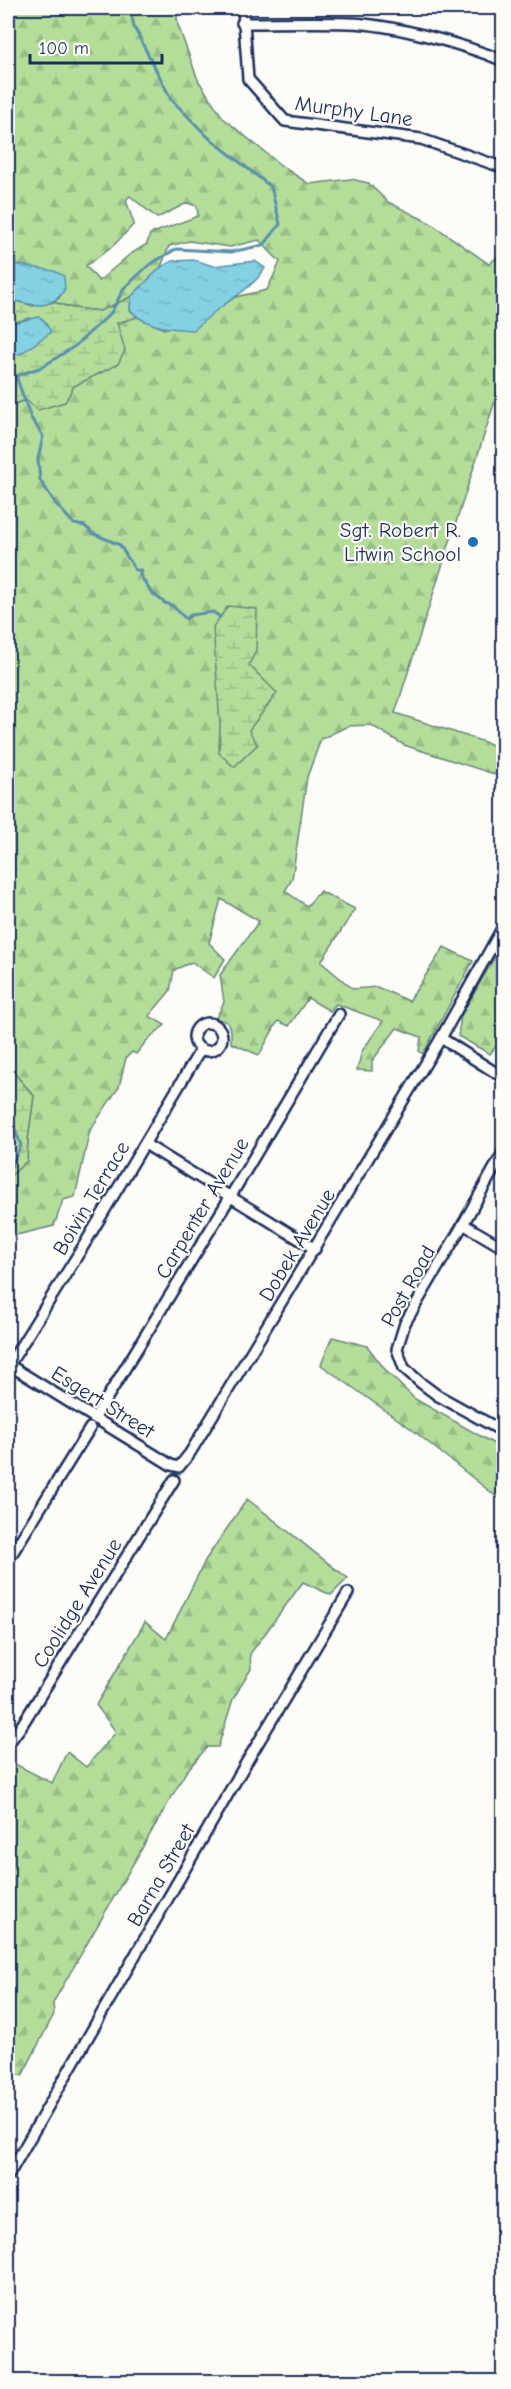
<svg xmlns="http://www.w3.org/2000/svg" width="511" height="2389" font-family="'Comic Neue',sans-serif">
  <style>
    .forest { fill: url(#forest-firs); stroke: #67867c; stroke-width: 1.5; fill-rule: evenodd }
    .wetland { fill: url(#wetland-marsh); stroke: #67867c; stroke-width: 1.5 }
    .water { fill: url(#water-ripples); stroke: #5a90ae; stroke-width: 1.5 }
    .lines { fill: none; stroke-linecap: round; stroke-linejoin: round }
    .stream { stroke: #5a90ae; stroke-width: 3 }
    .street-casing { stroke: #1b2f5e; stroke-width: 14 }
    .street { stroke: #fdfcf7; stroke-width: 9 }
    .poi-dot { fill: #1f6fb2; stroke: #fdfcf7; stroke-width: 2 }
    .labels { text-anchor: middle; dominant-baseline: central; stroke-width: 4.5; stroke-linejoin: round; paint-order: stroke }
    .street-label { font-size: 21px; fill: #1b2f5e; stroke: #fdfcf7 }
    .poi-label { font-size: 21px; fill: #1b2f5e; stroke: #fdfcf7; text-anchor: end }
  </style>
  <defs>
    <pattern id="forest-firs" width="22" height="20" patternUnits="userSpaceOnUse" patternTransform="scale(1.5)"><rect width="22" height="20" fill="#b3dd99"/><path d="M5 1l3.5 6h-7zM16 11l3.5 6h-7z" fill="#99be86"/></pattern>
    <pattern id="wetland-marsh" width="20" height="14" patternUnits="userSpaceOnUse" patternTransform="scale(1.5)"><rect width="20" height="14" fill="#b3dd99"/><path d="M1 5h8M5 5V1M11 12h8M15 12V8" fill="none" stroke="#99be86"/></pattern>
    <pattern id="water-ripples" width="26" height="14" patternUnits="userSpaceOnUse" patternTransform="scale(1.5)"><rect width="26" height="14" fill="#84d1e3"/><path d="M2 4q2-2 4 0t4 0M15 11q2-2 4 0t4 0" fill="none" stroke="#71b4c5"/></pattern>
  </defs>
  <rect width="100%" height="100%" fill="#fdfcf7"/>
  <filter id="ink" filterUnits="userSpaceOnUse"><feTurbulence type="fractalNoise" baseFrequency=".0167" numOctaves="2"/><feDisplacementMap in="SourceGraphic" scale="12" xChannelSelector="R" yChannelSelector="G"/><feConvolveMatrix kernelMatrix="1 2 1 2 8 2 1 2 1" color-interpolation-filters="sRGB"/></filter>
  <g filter="url(#ink)">
    <g class="forest">
      <path d="M 8,8 L 176,8 L 178,25 L 198,80 L 223,118 L 283,167 L 309,184 L 351,179 L 368,183 L 388,202 L 430,223 L 489,264 L 503,252 L 503,376 L 395,713 L 503,748 L 503,777 L 404,745 L 371,725 L 348,726 L 321,739 L 307,777 L 292,879 L 285,891 L 307,906 L 320,891 L 355,909 L 321,962 L 353,989 L 377,987 L 409,1001 L 444,947 L 473,961 L 423,1054 L 419,1051 L 421,1037 L 397,1028 L 372,1061 L 372,1071 L 357,1070 L 362,1051 L 383,1021 L 336,1004 L 330,1011 L 308,998 L 289,1026 L 278,1021 L 259,1055 L 231,1043 L 231,1031 L 227,1022 L 216,1018 L 224,1002 L 220,975 L 259,921 L 221,899 L 209,943 L 225,959 L 214,978 L 192,962 L 174,970 L 170,991 L 149,1016 L 165,1025 L 148,1039 L 136,1054 L 132,1052 L 126,1058 L 119,1087 L 90,1130 L 75,1197 L 63,1200 L 54,1226 L 12,1236 L 8,1244 L 8,1178 L 27,1161 L 28,1139 L 34,1096 L 8,1066 L 8,406 L 26,400 L 65,402 L 74,386 L 118,364 L 117,323 L 137,317 L 164,329 L 219,308 L 235,297 L 267,290 L 280,262 L 259,240 L 230,247 L 189,241 L 169,246 L 161,267 L 131,297 L 100,311 L 72,308 L 54,302 L 60,297 L 16,266 L 8,263 ZM 130,196 L 157,218 L 187,203 L 197,206 L 198,216 L 150,234 L 147,244 L 129,255 L 99,281 L 86,266 L 114,245 L 134,224 L 126,200 Z"/>
      <path d="M 503,943 L 503,1037 L 490,1054 L 458,1036 L 461,1016 Z"/>
      <path d="M 332,1337 L 367,1346 L 387,1372 L 415,1399 L 503,1449 L 503,1502 L 410,1428 L 321,1365 Z"/>
      <path d="M 247,1499 C 282,1525 313,1553 348,1578 L 331,1595 L 303,1582 L 250,1654 L 251,1669 L 233,1699 L 218,1747 L 207,1747 L 186,1772 L 53,2003 L 54,2014 L 22,2076 L 9,2072 L 8,2073 L 8,1771 L 11,1762 L 52,1783 L 67,1752 L 86,1767 L 116,1732 L 96,1705 L 145,1622 L 166,1639 L 206,1559 Z"/>
    </g>
    <g class="wetland">
      <path d="M 131,297 L 130,310 L 137,317 L 117,323 L 125,350 L 118,364 L 74,386 L 65,402 L 38,410 L 26,400 L 8,406 L 8,357 L 11,357 L 30,318 L 8,324 L 8,309 L 16,301 L 33,306 L 54,302 L 72,308 L 100,311 Z"/>
      <path d="M 228,606 L 257,609 L 256,650 L 249,665 L 277,693 L 249,730 L 257,745 L 234,767 L 219,753 L 220,724 L 213,627 Z"/>
      <path d="M 8,1066 L 34,1096 L 28,1139 L 27,1161 L 8,1178 Z"/>
    </g>
    <g class="water">
      <path d="M 195,260 L 213,266 L 255,261 L 265,268 C 254,286 237,295 221,307 C 211,314 203,322 194,330 C 172,329 147,328 130,310 L 131,297 L 161,267 L 172,261 Z"/>
      <path d="M 8,263 L 54,271 L 64,276 L 65,289 C 53,309 36,307 16,301 L 8,309 Z"/>
      <path d="M 39,317 L 44,320 L 51,332 L 22,353 L 8,357 L 8,324 Z"/>
    </g>
    <g class="lines">
      <g class="stream">
        <path d="M 8,370 L 16,376 L 42,367 L 75,346 L 111,313 L 124,288 L 149,265 L 176,249 L 231,252 L 264,245 L 280,224 L 271,187 L 207,136 L 171,99 L 134,27 L 130,8"/>
        <path d="M 16,376 L 31,418 L 43,436 L 38,459 L 40,480 L 56,504 L 74,524 L 85,526 L 92,533 L 120,545 L 135,570 L 141,570 L 140,575 L 151,592 L 165,603 L 173,606 L 186,619 L 191,615 L 213,612 L 220,617"/>
        <path d="M 8,1112 L 21,1145 L 8,1174"/>
      </g>
      <defs>
        <g id="street">
          <path d="M 243,8 L 248,79 L 285,121 L 421,139 L 504,168"/>
          <path d="M 242,23 C 277,23 313,22 348,23 C 392,24 463,44 504,61"/>
          <path d="M 504,925 L 441,1038 L 504,1078"/>
          <circle cx="208" cy="1037" r="14"/>
          <path d="M 201,1049 L 84,1245 L 9,1365 L 171,1465 L 179,1467 L 190,1453 L 441,1038"/>
          <path d="M 145,1144 L 315,1249"/>
          <path d="M 504,1151 L 461,1228 L 405,1323 L 397,1349 L 404,1368 L 421,1383 L 437,1395 L 504,1432"/>
          <path d="M 463,1224 L 504,1248"/>
          <path d="M 94,1419 L 229,1199 L 339,1014"/>
          <path d="M 8,1560 L 90,1428"/>
          <path d="M 8,1744 L 22,1725 L 174,1480"/>
          <path d="M 8,2176 L 246,1763 L 348,1593"/>
        </g>
      </defs>
      <use href="#street" class="street-casing"/>
      <use href="#street" class="street"/>
    </g>
  </g>
  <circle class="poi-dot" cx="473" cy="542" r="6"/>
  <g class="labels">
    <g class="street-label">
      <text transform="translate(354 111) rotate(8)">Murphy Lane</text>
      <text transform="translate(91 1198) rotate(-59)">Boivin Terrace</text>
      <text transform="translate(202 1208) rotate(-59)">Carpenter Avenue</text>
      <text transform="translate(297 1245) rotate(-59)">Dobek Avenue</text>
      <text transform="translate(408 1286) rotate(-61)">Post Road</text>
      <text transform="translate(103 1402) rotate(32)">Esgert Street</text>
      <text transform="translate(77 1603) rotate(-58)">Coolidge Avenue</text>
      <text transform="translate(161 1875) rotate(-60)">Barna Street</text>
    </g>
    <g class="poi-label">
      <text x="461" y="530">Sgt. Robert R.<tspan x="461" dy="24">Litwin School</tspan></text>
    </g>
  </g>
  <rect width="511" height="2389" fill="none" stroke="#fdfcf7" stroke-width="30"/>
  <rect x="15" y="15" width="481" height="2359" fill="none" stroke="#1b2f5e" stroke-width="2" filter="url(#ink)"/>
  <path d="M30 54v9h132v-9" fill="none" stroke="#1b2f5e" stroke-width="3"/>
  <text x="39" y="54" font-size="18" fill="#1b2f5e" stroke="#fdfcf7" stroke-width="4.5" paint-order="stroke">100 m</text>
</svg>
